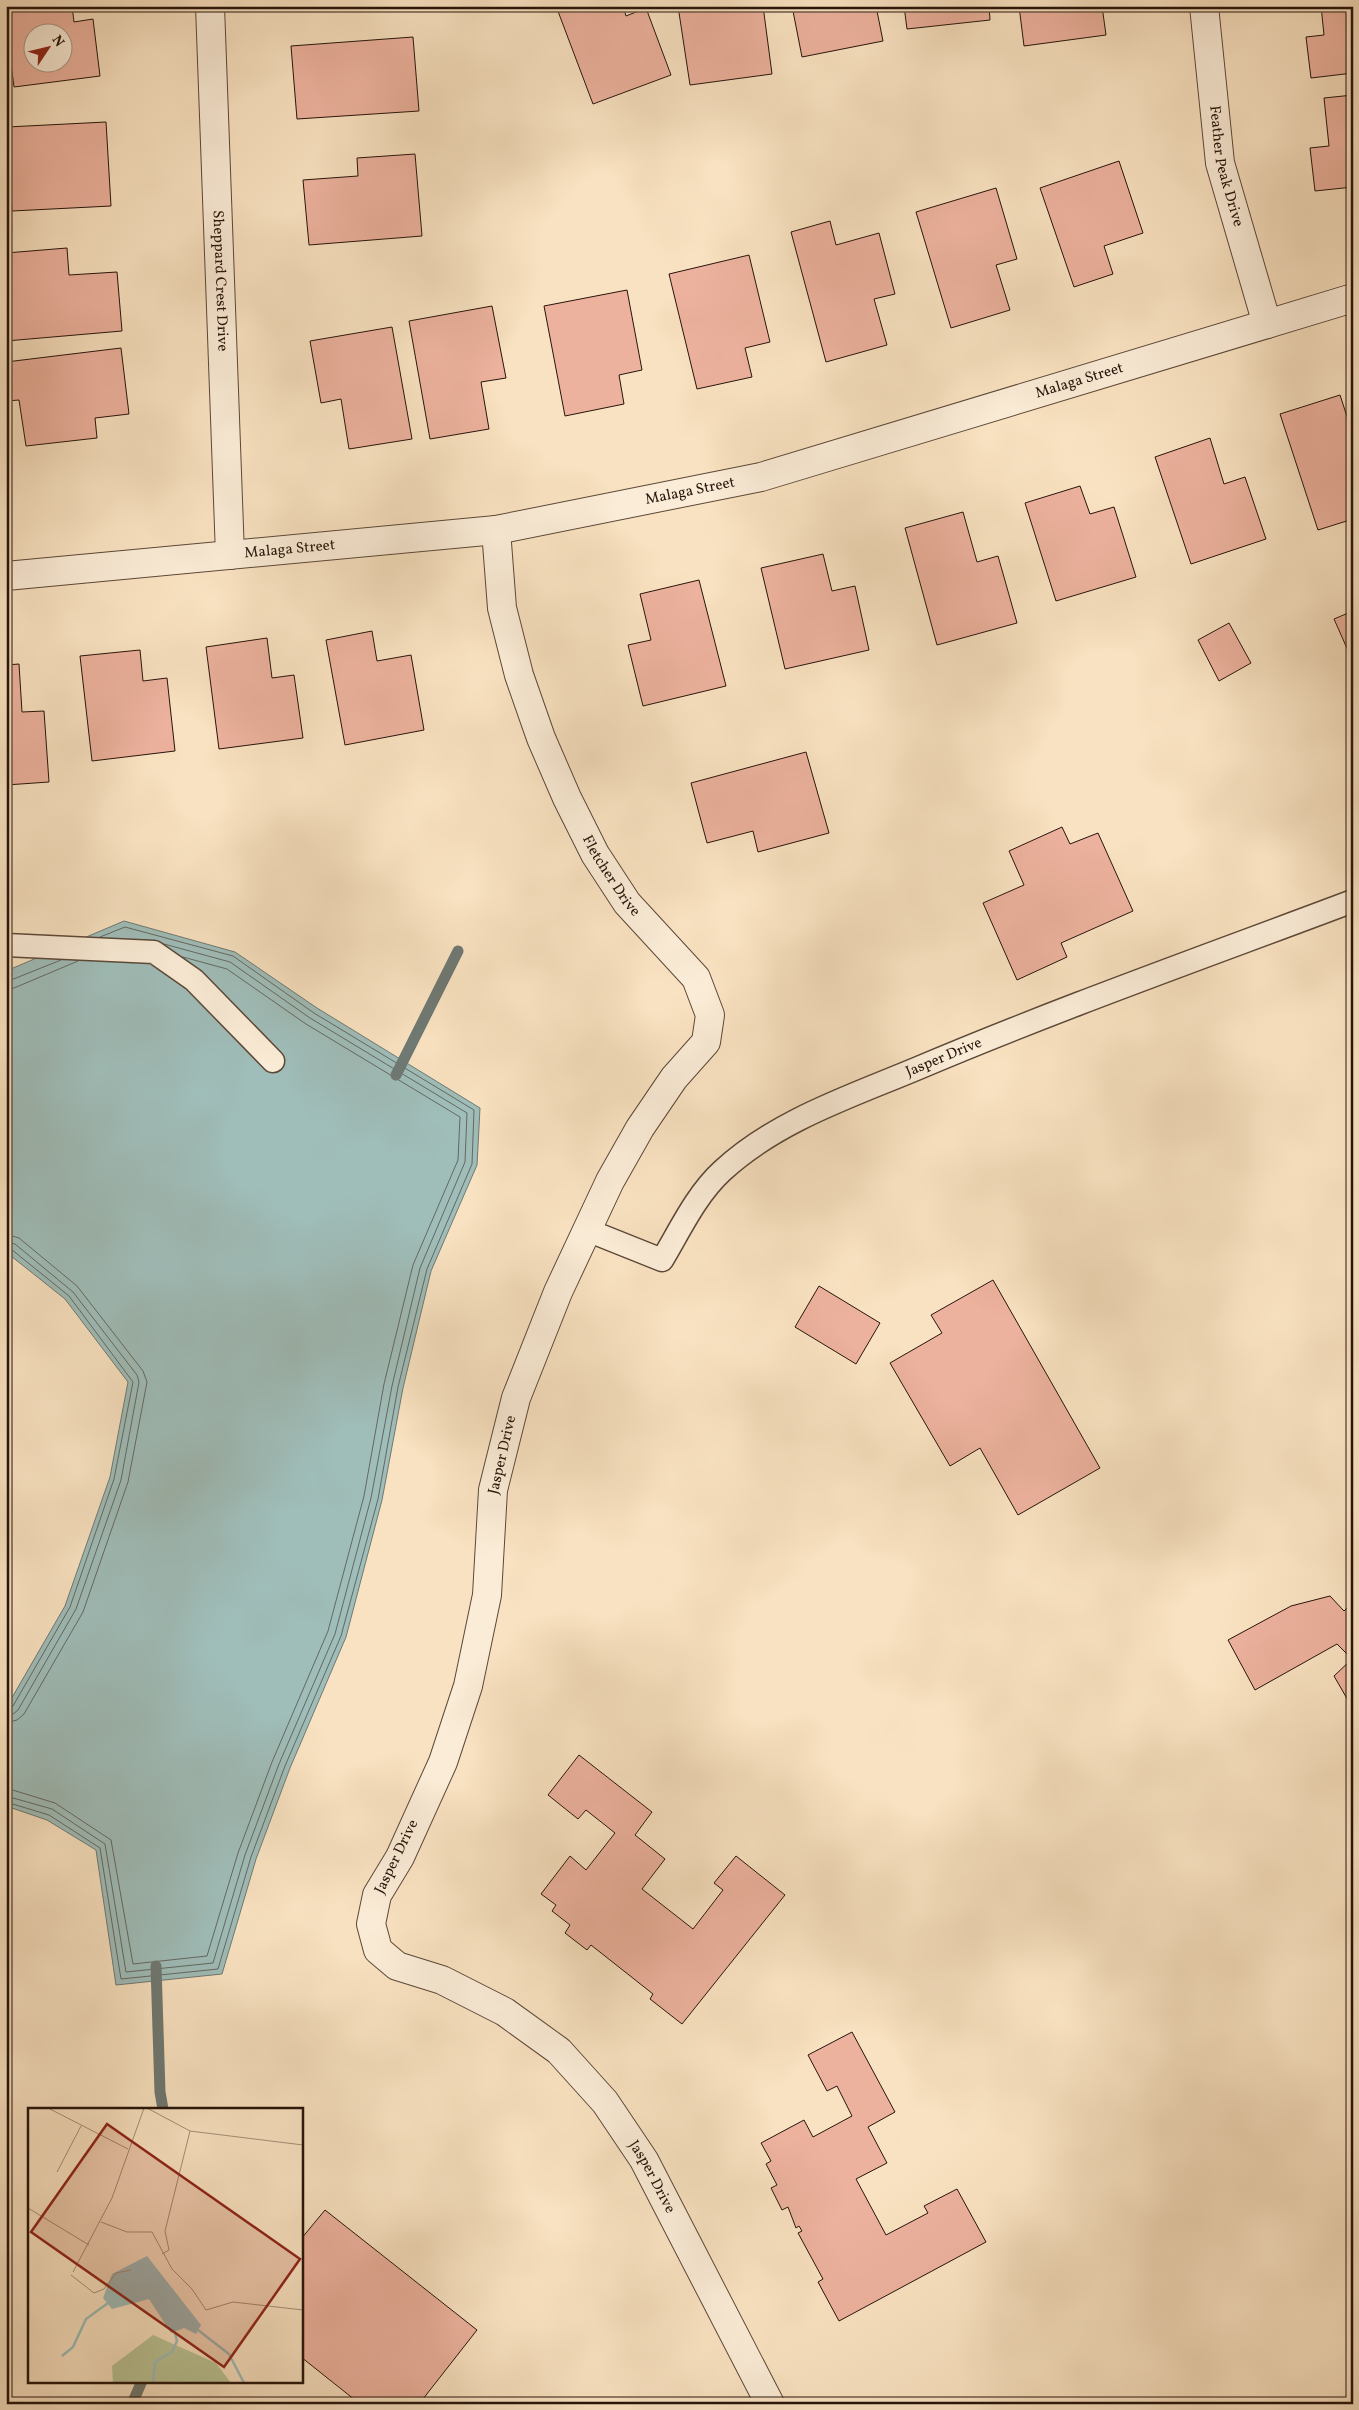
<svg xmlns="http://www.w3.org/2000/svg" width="1359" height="2410" font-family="Vollkorn,serif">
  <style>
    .water { fill: #9fbdb9; stroke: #6f7973 }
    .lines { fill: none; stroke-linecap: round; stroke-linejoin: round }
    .shore { stroke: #636862; stroke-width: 1 }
    .stream { stroke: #6f7973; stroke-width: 11 }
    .building { fill: #edb29e; stroke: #27140b; fill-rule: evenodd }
    .lane-casing { stroke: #5c4838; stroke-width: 25 }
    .street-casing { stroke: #5c4838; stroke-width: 30 }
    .lane { stroke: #fbecd7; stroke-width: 22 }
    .street { stroke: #fbecd7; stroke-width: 28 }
    .labels { text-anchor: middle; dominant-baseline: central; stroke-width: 5; stroke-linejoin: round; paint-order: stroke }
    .street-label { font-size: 15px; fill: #27140b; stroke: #fbecd7 }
    .inset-river { fill: none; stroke: #9fbdb9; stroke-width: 2.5 }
    .inset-road { fill: none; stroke: #a59078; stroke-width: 1 }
    .view { fill: #8f2418; fill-opacity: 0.15; stroke: #8f2418; stroke-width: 2.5 }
    .inset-edge { fill: none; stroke: #27140b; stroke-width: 2.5 }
  </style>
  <rect width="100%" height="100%" fill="#f9e2c1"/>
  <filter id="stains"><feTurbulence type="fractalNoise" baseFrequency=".004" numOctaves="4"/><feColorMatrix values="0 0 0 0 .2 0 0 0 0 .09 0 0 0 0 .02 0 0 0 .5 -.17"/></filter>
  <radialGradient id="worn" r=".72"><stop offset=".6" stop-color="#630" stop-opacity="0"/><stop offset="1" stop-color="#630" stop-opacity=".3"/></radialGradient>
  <path class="water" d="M 124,921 L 235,952 L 317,1008 L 480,1108 L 477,1165 L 431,1271 L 403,1388 L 382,1500 L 346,1637 L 290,1768 L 256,1859 L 222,1974 L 116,1985 L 96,1850 L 47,1820 L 6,1806 L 6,1708 L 65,1606 L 110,1477 L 128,1382 L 65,1299 L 6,1252 L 6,971 Z"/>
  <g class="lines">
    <g class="shore">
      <path d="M 6,982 L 61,960"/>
      <path d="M 6,989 L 14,988 L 78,961"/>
      <path d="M 6,1234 L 19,1238 L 77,1286 L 143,1371 L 147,1382 L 128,1482 L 83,1612 L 24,1714 L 17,1720 L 6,1723"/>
      <path d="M 6,1242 L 15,1244 L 73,1292 L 137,1375 L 139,1382 L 121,1480 L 76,1609 L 18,1710 L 13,1714 L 6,1715"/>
      <path d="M 6,1248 L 11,1249 L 69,1296 L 133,1382 L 114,1479 L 70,1607 L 13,1706 L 6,1709"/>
      <path d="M 6,1788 L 55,1803 L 111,1840 L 133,1964 L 207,1956 L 238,1853 L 272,1762 L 328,1631 L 364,1496 L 384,1384 L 413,1265 L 458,1160 L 460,1117 L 306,1024 L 227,969 L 183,957"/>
      <path d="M 6,1796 L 52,1809 L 105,1844 L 126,1972 L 213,1963 L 245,1855 L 279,1764 L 335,1634 L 371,1498 L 392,1386 L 420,1268 L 465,1162 L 467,1113 L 310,1018 L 230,962 L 164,944"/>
      <path d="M 6,1802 L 49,1815 L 100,1848 L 121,1979 L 218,1969 L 251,1857 L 285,1766 L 341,1636 L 378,1499 L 398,1387 L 427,1269 L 472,1164 L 474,1110 L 314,1013 L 233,956 L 125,927 L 100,937"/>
    </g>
    <g class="stream">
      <path d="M 396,1075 L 458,951"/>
      <path d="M 156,1966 L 160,2092 L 163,2109"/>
      <path d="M 132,2404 L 142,2381"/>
    </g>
  </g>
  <g class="building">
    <path d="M 6,6 L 72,6 L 74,22 L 93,19 L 100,76 L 14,87 L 6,26 ZM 32,32 L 62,32 L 62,62 L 32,62 Z"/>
    <path d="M 556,6 L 623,6 L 626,16 L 646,8 L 671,75 L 593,104 Z"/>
    <path d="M 678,6 L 763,6 L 772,74 L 690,85 Z"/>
    <path d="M 792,6 L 876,6 L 883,41 L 802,57 Z"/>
    <path d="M 904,6 L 989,6 L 990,20 L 907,29 Z"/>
    <path d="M 1019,6 L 1102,6 L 1106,35 L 1024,46 Z"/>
    <path d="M 1321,6 L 1353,6 L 1353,73 L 1311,78 L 1306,37 L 1324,35 Z"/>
    <path d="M 413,37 L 419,111 L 297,119 L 291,46 Z"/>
    <path d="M 1353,95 L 1353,187 L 1315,191 L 1310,148 L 1329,146 L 1324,98 Z"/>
    <path d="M 106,122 L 111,206 L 12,211 L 7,127 Z"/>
    <path d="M 415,154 L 422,236 L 309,245 L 303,180 L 358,176 L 357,158 Z"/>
    <path d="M 1119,161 L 1143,233 L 1104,246 L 1113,274 L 1074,287 L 1040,188 Z"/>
    <path d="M 996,188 L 1017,259 L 996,265 L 1010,310 L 951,328 L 916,212 Z"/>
    <path d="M 830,221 L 836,245 L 879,233 L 895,294 L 874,299 L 887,345 L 826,362 L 791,232 Z"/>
    <path d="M 67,248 L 69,275 L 117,272 L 122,331 L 6,341 L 6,253 Z"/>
    <path d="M 749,255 L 770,342 L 745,348 L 752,377 L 697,389 L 669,274 Z"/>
    <path d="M 627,290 L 642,370 L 619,375 L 624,404 L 565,416 L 544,306 Z"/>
    <path d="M 492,306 L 506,378 L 481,382 L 489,429 L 430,439 L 409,321 Z"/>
    <path d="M 392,327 L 412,439 L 349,449 L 341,399 L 321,403 L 310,341 Z"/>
    <path d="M 121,348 L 129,414 L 95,418 L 97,438 L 26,446 L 19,400 L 6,401 L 6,362 Z"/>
    <path d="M 1340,395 L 1353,435 L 1353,519 L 1318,530 L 1280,414 Z"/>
    <path d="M 1210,438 L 1224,484 L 1245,477 L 1266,539 L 1191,564 L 1155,457 Z"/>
    <path d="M 1080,486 L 1090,514 L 1114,507 L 1136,577 L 1056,601 L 1025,503 Z"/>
    <path d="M 963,512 L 977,562 L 998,556 L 1017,623 L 937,645 L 905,528 Z"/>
    <path d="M 823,554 L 832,591 L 855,586 L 869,650 L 785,669 L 761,568 Z"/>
    <path d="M 699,580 L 726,686 L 643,706 L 628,645 L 651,640 L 640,594 Z"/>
    <path d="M 1353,611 L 1353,662 L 1334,619 Z"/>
    <path d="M 1229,623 L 1251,663 L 1219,681 L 1198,640 Z"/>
    <path d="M 372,631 L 377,661 L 411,655 L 424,730 L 345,745 L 326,640 Z"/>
    <path d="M 267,638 L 272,678 L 294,675 L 303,738 L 219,749 L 206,647 Z"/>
    <path d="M 140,650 L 143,681 L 167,678 L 175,751 L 92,761 L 80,656 Z"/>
    <path d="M 19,664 L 22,712 L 44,711 L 49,782 L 6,785 L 6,665 Z"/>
    <path d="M 806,752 L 829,833 L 758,852 L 753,831 L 707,843 L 691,783 Z"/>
    <path d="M 1062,827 L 1070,844 L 1098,833 L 1133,911 L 1061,943 L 1067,957 L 1017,980 L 983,903 L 1024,885 L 1009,851 Z"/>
    <path d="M 993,1280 L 1100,1468 L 1018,1515 L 980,1448 L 950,1466 L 890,1363 L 942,1333 L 931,1315 Z"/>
    <path d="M 819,1286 L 880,1323 L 856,1364 L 795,1327 Z"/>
    <path d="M 1330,1596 L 1344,1611 L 1353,1602 L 1353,1709 L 1334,1676 L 1352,1659 L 1337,1644 L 1255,1690 L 1228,1640 L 1291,1606 Z"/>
    <path d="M 579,1755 L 652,1812 L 635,1835 L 665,1859 L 642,1889 L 693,1929 L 723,1890 L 714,1883 L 736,1856 L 785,1895 L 682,2024 L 650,1999 L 653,1994 L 591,1945 L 587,1950 L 565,1933 L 570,1925 L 552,1911 L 556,1905 L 541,1894 L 570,1856 L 586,1870 L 615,1833 L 586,1810 L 578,1819 L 548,1795 Z"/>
    <path d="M 852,2032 L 895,2112 L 868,2127 L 887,2163 L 856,2179 L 886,2235 L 928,2213 L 924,2206 L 957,2189 L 986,2242 L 839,2321 L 818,2282 L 823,2279 L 798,2233 L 802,2231 L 799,2226 L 796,2228 L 788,2207 L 782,2210 L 771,2188 L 777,2185 L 766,2164 L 771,2161 L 761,2143 L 804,2120 L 813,2137 L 852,2116 L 837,2086 L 827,2091 L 808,2055 Z"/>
    <path d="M 325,2210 L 477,2330 L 419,2404 L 360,2404 L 301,2357 L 301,2239 Z"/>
  </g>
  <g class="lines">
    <defs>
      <g id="lane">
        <path d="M 6,945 L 154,952 L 194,980 L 273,1061"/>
        <path id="s1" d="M 587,1230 L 662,1260 C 680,1230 696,1195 722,1171 C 776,1121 849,1097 916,1069 C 1060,1008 1207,956 1353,901"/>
      </g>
      <g id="street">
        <path id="s2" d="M 210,6 L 230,555"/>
        <path id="s3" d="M 1204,6 L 1220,163 L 1267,324"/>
        <path id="s4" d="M 496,530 L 502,608 L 519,675 L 541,738 L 567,798 L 595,854 L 627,903 L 696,978 L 710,1015 L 706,1042 L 674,1078 L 640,1128 L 610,1181 L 558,1292 L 516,1398 L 493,1490 L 487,1595 L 468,1686 L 443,1762 L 400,1857 L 377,1895 L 371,1924 L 378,1950 L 397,1966 L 442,1980 L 505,2012 L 559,2051 L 605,2102 L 644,2160 L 770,2404"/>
        <path id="s5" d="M 6,576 L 496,530 L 761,477 L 1353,298"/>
      </g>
    </defs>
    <use href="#lane" class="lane-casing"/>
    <use href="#street" class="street-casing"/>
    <use href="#lane" class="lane"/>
    <use href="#street" class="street"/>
  </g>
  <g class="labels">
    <g class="street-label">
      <text stroke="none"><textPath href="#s3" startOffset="162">Feather Peak Drive</textPath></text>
      <text stroke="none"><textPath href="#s2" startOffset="275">Sheppard Crest Drive</textPath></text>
      <text stroke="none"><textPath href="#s5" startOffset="1095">Malaga Street</textPath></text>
      <text stroke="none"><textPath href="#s5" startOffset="690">Malaga Street</textPath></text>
      <text stroke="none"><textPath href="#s5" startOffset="285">Malaga Street</textPath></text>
      <text stroke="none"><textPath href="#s4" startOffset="369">Fletcher Drive</textPath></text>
      <text stroke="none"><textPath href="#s1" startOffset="439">Jasper Drive</textPath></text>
      <text transform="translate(503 1455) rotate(-77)">Jasper Drive</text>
      <text transform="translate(397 1857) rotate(-64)">Jasper Drive</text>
      <text stroke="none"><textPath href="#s4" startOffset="1920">Jasper Drive</textPath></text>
    </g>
  </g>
  <g transform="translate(28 2108)">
    <rect width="275" height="275" fill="#f9e2c1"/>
    <path d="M 125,227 L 188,255 L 203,275 L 85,275 L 84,258 Z" fill="#bac496"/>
    <path d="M 119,148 L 173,217 L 168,226 L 156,220 L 143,225 L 121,191 L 84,201 L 75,190 L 84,166 Z" fill="#9fbdb9"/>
    <path class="inset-river" d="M 170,222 L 201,246 L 216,275M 34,248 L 45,239 L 58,211 L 80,195M 125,275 L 127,254 L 144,244 L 149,233 L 147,225"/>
    <path class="inset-road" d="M 20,0 L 100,41M 119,0 L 162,23 L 275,37M 29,64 L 53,18M 0,100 L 61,137M 73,114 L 99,124 L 124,124 L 144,161 L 164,181 L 178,202 L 205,194 L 275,202M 134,146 L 141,142 L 137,123 L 162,23M 45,164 L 84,90 L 116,0M 43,167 L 66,185 L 76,181 L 88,165 L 103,162"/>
    <path class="view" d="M 79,16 L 272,151 L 196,259 L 3,124 Z"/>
    <rect width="275" height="275" class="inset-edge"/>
  </g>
  <rect width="1359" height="2410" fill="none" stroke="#f9e2c1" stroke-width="25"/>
  <rect x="8" y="8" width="1344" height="2395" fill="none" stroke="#27140b" stroke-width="2.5"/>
  <rect x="12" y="12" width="1334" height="2385" fill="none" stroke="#27140b"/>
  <g transform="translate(48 48) rotate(55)"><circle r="24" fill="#fbecd7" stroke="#a69685"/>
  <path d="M0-4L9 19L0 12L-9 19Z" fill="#8f2418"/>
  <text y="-8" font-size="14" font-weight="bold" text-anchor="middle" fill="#27140b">N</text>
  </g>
  <rect width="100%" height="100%" filter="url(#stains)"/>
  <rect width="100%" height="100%" fill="url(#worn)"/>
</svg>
